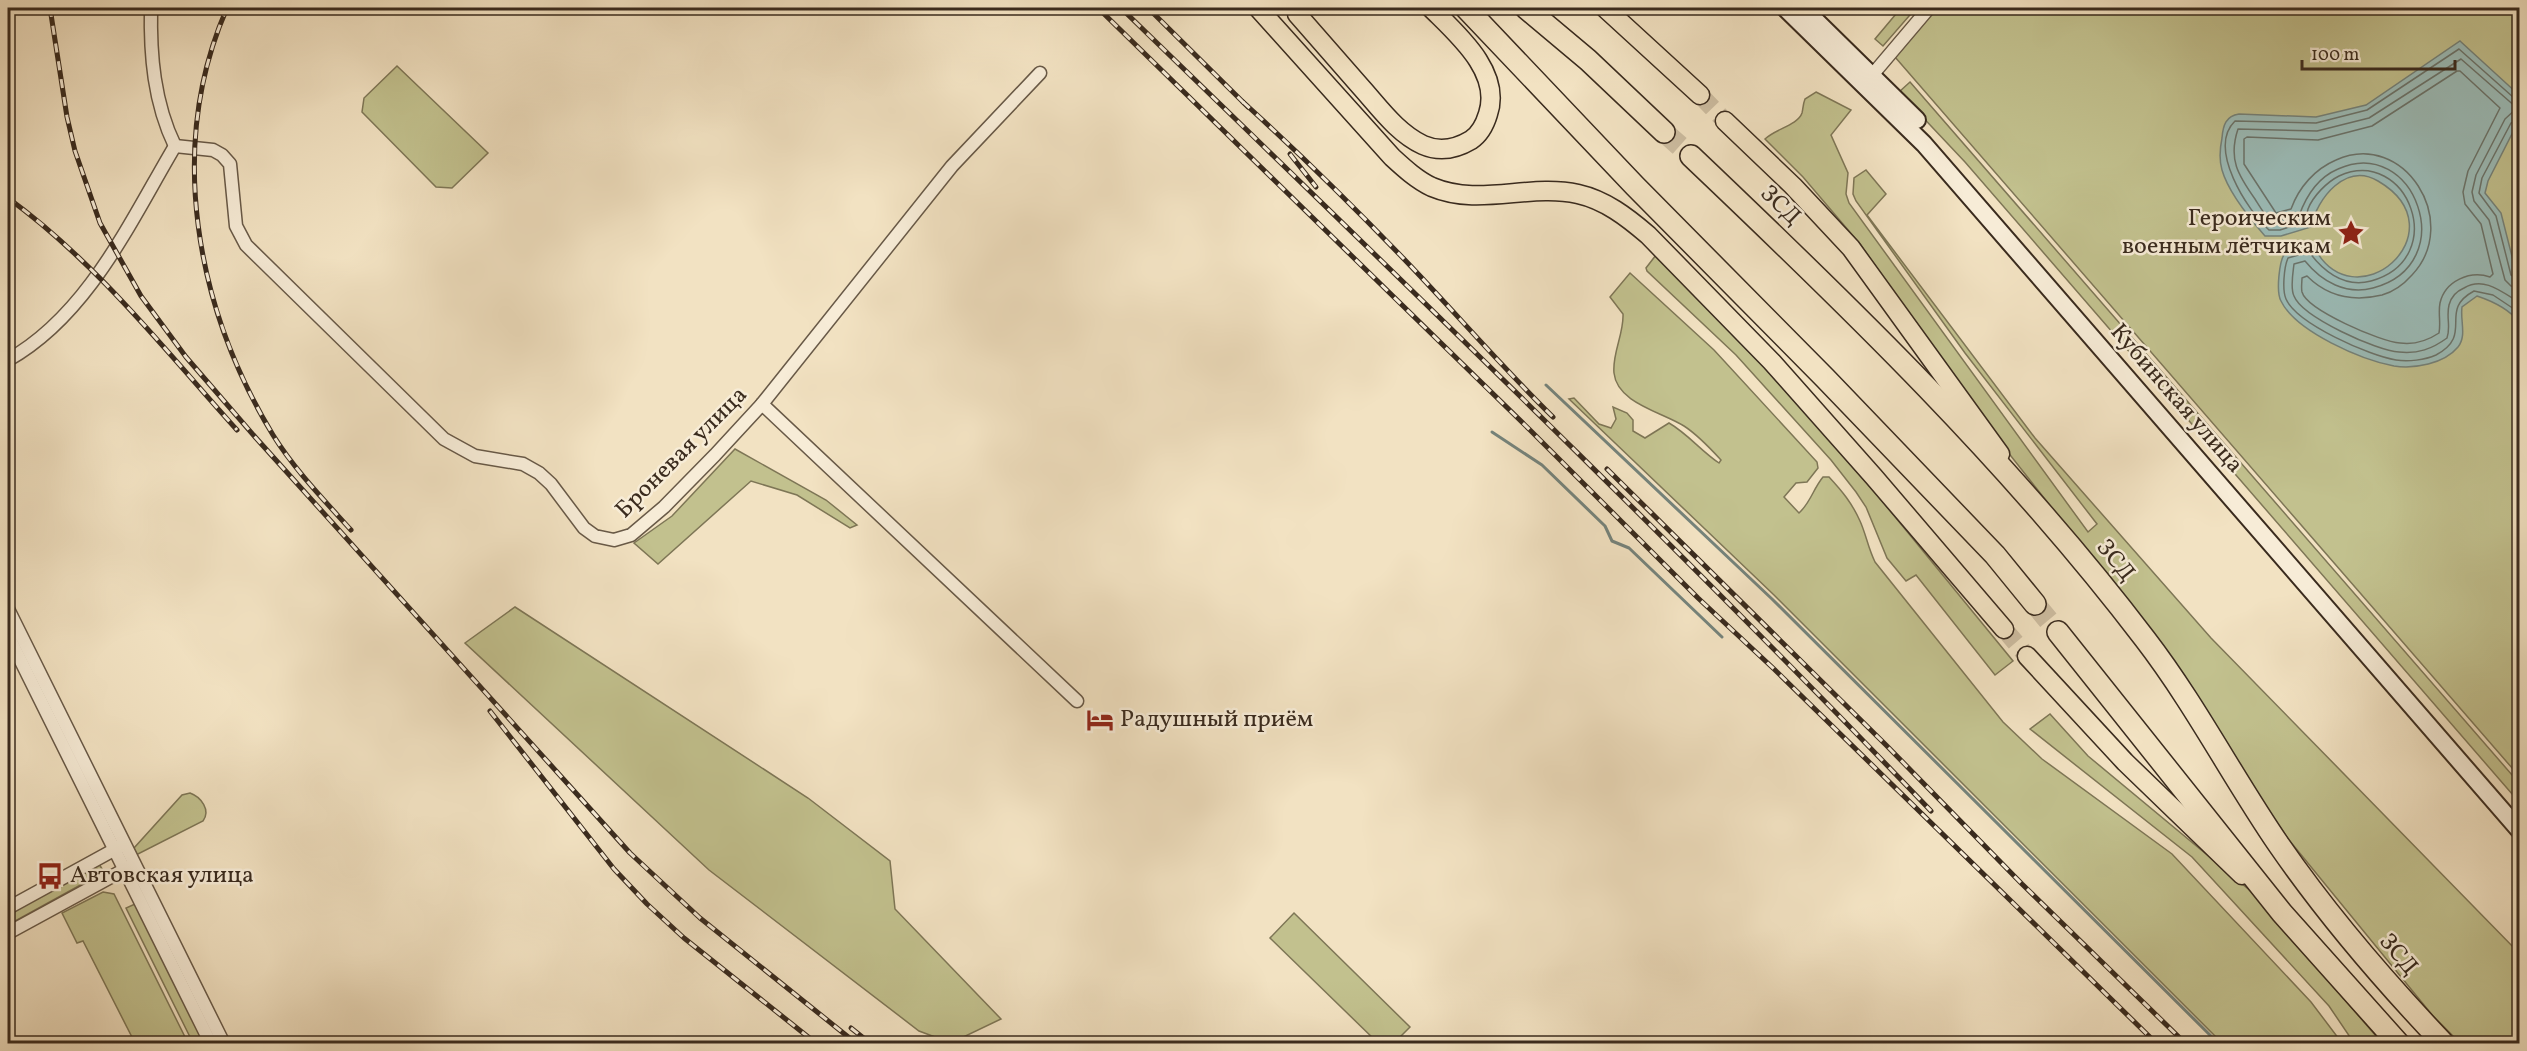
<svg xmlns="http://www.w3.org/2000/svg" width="2527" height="1051" font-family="Vollkorn,serif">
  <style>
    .green { fill: #c2c18e; stroke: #7e7656; stroke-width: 1.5 }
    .water { fill: #9cbdb9; stroke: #75837b; stroke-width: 1.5 }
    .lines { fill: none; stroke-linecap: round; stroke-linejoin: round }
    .shore { stroke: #6b746c; stroke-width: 1.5 }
    .stream { stroke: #75837b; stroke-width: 3 }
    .primary-tunnel { stroke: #cdbda1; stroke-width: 18; stroke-dasharray: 18 9; stroke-linecap: butt }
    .motorway-tunnel { stroke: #cdbda1; stroke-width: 21; stroke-dasharray: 21 10; stroke-linecap: butt }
    .minor-casing { stroke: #685947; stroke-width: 15 }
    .secondary-casing { stroke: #3a2b1e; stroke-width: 20 }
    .primary-casing { stroke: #3a2b1e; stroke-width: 21 }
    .motorway-casing { stroke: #3a2b1e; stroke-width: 24 }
    .minor { stroke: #f7ecd7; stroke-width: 12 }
    .secondary { stroke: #f7ecd7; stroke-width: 16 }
    .primary { stroke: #f2e2c2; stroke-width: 18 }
    .motorway { stroke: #f2e2c2; stroke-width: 21 }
    .rail-casing { stroke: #3a2b1e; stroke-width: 5 }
    .rail { stroke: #f7ecd7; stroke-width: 3; stroke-dasharray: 9; stroke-linecap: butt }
    .labels { text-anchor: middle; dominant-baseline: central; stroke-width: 5; stroke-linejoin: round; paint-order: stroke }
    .street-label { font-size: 24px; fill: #3a2b1e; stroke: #f7ecd7 }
    .poi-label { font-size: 24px; fill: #3a2b1e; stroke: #f7ecd7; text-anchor: start }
  </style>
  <rect width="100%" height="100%" fill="#f2e2c2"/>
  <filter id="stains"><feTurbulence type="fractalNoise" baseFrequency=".00333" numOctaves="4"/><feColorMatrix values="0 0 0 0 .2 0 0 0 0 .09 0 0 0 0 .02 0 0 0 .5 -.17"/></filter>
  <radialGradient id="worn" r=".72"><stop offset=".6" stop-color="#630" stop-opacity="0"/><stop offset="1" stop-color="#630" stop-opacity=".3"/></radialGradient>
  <g class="green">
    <path d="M 1901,8 L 1916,8 L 1883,46 L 1875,39 Z"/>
    <path d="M 1937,8 L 2519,8 L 2519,776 L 1895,57 Z"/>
    <path d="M 397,66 L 488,153 L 452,188 L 436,187 L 362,112 L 364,98 Z"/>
    <path d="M 1910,82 L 2519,783 L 2519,802 L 1965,162 L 1899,92 Z"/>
    <path d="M 1816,92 L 1851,110 L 1831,135 L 1848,173 L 1846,194 L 1849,203 L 2088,532 L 2097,524 L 1965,353 L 1856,201 L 1853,194 L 1854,178 L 1866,170 L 1886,194 L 1867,215 L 2035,438 L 2211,638 L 2519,953 L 2519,1043 L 2460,1043 L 2433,1016 L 2289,840 L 2097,565 L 1992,432 L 1860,244 L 1803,177 L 1765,139 C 1775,129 1798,125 1802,113 C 1803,109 1803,104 1805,99 Z"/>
    <path d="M 1656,255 L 1786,390 L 1878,496 L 2013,661 L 1995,675 L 1916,575 L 1906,581 L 1887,558 L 1866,507 L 1856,492 L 1831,460 L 1736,355 L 1647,271 L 1646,268 Z"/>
    <path d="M 1630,273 L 1714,350 L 1817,462 L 1818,468 L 1807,482 L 1796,483 L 1784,497 L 1799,513 C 1811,502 1813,489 1823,477 L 1829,477 C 1842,491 1852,503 1860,521 C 1866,534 1868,548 1875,562 L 2003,722 L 2042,759 L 2172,854 L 2311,1002 L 2342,1043 L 2222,1043 L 1774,595 L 1569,399 L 1574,398 L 1599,424 L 1611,428 L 1616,419 L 1613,407 L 1627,413 L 1633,420 L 1633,431 L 1645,438 L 1669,423 C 1688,434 1701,451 1719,463 L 1721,460 C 1710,448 1698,435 1684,426 C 1662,412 1617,403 1614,373 C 1612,353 1624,334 1623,314 L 1610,297 Z"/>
    <path d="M 735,449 L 826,500 L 857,525 L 850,528 L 797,495 L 751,481 L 658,564 L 634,543 L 672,516 Z"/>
    <path d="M 515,607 L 808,798 L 890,861 L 895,909 L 1001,1019 L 951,1043 L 919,1031 L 709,870 L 465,643 Z"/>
    <path d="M 2050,714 L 2088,756 L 2253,893 L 2382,1043 L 2354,1043 L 2329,1006 L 2192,857 L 2030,729 Z"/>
    <path d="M 190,793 C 201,797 211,810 203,821 L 136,855 L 133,850 L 134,848 L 182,795 Z"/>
    <path d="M 99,864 L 104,872 L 8,925 L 8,914 Z"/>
    <path d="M 103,892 L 114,894 L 188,1043 L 135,1043 L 83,941 L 77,943 L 62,913 Z"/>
    <path d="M 135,904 L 204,1043 L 193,1043 L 126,908 Z"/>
    <path d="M 1294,913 L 1410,1027 L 1394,1043 L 1378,1043 L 1270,938 Z"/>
  </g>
  <path class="water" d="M 2460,41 L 2519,95 L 2519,120 L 2488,181 L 2485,193 L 2501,213 L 2519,284 L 2519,322 C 2509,309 2492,301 2477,296 L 2462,307 C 2460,320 2467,336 2458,347 C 2444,364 2414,369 2394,366 C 2362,360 2296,332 2281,301 C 2276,292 2279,261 2285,253 L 2313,245 C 2353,327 2463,231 2378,181 C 2346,162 2317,198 2311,227 L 2281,236 L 2265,236 C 2251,220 2228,191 2222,170 C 2219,160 2220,148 2222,138 C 2223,125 2226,116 2239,114 L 2316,117 L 2366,105 Z"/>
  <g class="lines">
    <g class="shore">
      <path d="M 2457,71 L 2460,71 L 2500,108 L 2468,171 L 2463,192 L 2465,204 L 2481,224 L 2493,274 L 2490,277 C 2470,270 2445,281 2440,303 C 2438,313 2441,323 2439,333 C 2427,341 2415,345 2400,343 C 2381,342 2307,310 2302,292 C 2301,288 2302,282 2302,278 L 2307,276 C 2328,297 2353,302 2382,295 C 2393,292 2404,284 2412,275 C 2462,222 2404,129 2336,160 C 2315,169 2299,187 2291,209 L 2276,213 L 2244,164 L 2244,139 L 2247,137 L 2318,140 L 2372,126 Z"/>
      <path d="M 2520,98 L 2513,97 L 2459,49 L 2367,110 L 2316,123 L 2235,121 C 2207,148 2247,210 2269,230 L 2280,230 L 2305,222 C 2307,218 2307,213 2308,209 C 2313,196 2327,182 2339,176 C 2408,145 2451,259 2371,281 C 2344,288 2324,272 2309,252 L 2288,258 C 2284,267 2282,290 2286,299 C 2297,324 2370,356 2396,360 C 2408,362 2425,360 2436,355 C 2475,334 2437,311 2474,291 L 2493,295 L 2520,313"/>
      <path d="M 2520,119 L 2511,123 L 2482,178 L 2479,193 L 2496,216 L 2511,275 L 2520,280"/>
      <path d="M 2520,287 L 2511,286 L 2505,280 L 2489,220 L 2474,201 L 2472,192 L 2476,175 L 2505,119 L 2517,108 L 2461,59 L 2369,118 L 2317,131 L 2238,129 C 2228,159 2238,175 2255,199 C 2260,207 2265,216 2272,222 L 2299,216 C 2306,196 2317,178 2338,169 C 2414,134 2463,264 2373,288 C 2346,295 2322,282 2305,261 L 2294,264 C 2293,273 2290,288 2294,296 C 2302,317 2377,351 2399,352 C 2418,354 2432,349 2447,338 C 2451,327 2446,317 2449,305 C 2451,297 2457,291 2464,288 C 2484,276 2502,292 2520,303"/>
    </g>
    <g class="stream">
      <path d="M 1546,385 L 1772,599 L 2219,1044"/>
      <path d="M 1492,432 L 1542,465 L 1605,526 L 1612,541 L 1629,548 L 1722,637"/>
    </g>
    <g class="primary-tunnel">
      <path d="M 1700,95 L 1725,121"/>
      <path d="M 2004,629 L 2027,656"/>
    </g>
    <g class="motorway-tunnel">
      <path d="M 1664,132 L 1691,156"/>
      <path d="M 2035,604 L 2058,632"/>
    </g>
    <defs>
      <g id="minor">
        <path d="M 151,8 C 150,55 154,103 175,146"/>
        <path d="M 1868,80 L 1929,8"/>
        <path d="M 175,146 L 213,150 L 222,155 L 230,164 L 236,226 L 246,245 L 444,439 L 475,456 L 523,464 L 539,473 L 551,484 L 584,528 L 595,536 L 614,540 L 631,535 L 664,507 L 715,455 L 762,404 L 952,166 L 1040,73"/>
        <path d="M 8,360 C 88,315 130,222 175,146"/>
        <path d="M 762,404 L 1077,701"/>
        <path d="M 8,609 L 224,1044"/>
        <path d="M 8,635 L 211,1044"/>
        <path d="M 8,908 L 121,846"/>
        <path d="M 8,933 L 131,866"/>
      </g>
      <g id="secondary">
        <path d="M 1785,8 L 1924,144 L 2520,831"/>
        <path d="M 1803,8 L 1917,120"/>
      </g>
      <g id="primary">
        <path d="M 1258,8 L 1392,157 C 1404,168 1417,180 1432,187 C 1479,207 1530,183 1578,194 C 1605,200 1627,217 1648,235 L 1772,362 L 1874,477 L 2004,629"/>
        <path d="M 1605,8 L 1700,95"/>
        <path d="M 1297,14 C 1318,38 1339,62 1360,86 C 1379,107 1397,133 1423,145 C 1439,152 1456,149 1471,140 C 1480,134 1485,124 1488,114 C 1502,72 1457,34 1431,8"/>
        <path d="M 1725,121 L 1793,186 L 1851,248 L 2000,454"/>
        <path d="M 2027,656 L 2125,762 L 2242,875"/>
      </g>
      <g id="motorway">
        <path d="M 1466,8 L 1635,186 L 1825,378 L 1995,555 L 2035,604"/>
        <path d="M 1526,8 L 1588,60 L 1664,132"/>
        <path d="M 1691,156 C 1851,308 2011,463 2145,639 C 2195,704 2233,778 2279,845 C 2328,916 2385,982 2444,1044"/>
        <path d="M 2058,632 L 2282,913 L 2399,1044"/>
      </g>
    </defs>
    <use href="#minor" class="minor-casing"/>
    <use href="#secondary" class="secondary-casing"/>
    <use href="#primary" class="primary-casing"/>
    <use href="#motorway" class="motorway-casing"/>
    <use href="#minor" class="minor"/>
    <use href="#secondary" class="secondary"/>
    <use href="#primary" class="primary"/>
    <use href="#motorway" class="motorway"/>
    <defs>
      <g id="rail">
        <path d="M 50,8 L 67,117 L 75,151 L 100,223 L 141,296 L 186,357 L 256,438 L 630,853 L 700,918 L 857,1044"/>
        <path d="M 227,8 C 166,147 196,308 273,435 C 294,469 324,500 351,530"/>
        <path d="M 1098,8 L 1531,431 L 1698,598 L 1774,669 L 2157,1044"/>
        <path d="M 1121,8 C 1394,273 1668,536 1931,811"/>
        <path d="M 1148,8 L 1248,107"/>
        <path d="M 1243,102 C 1298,152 1351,204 1403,258 C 1453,310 1501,366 1553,417"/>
        <path d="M 1290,154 L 1316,187"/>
        <path d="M 8,198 C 96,262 165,350 237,430"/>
        <path d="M 1607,469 L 1886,745 L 2022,884 L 2186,1044"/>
        <path d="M 490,711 L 614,869 L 647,904 L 684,938 L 817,1044"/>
        <path d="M 851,1028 L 871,1044"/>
      </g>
    </defs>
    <use href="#rail" class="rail-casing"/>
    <use href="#rail" class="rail"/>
  </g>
  <defs>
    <symbol id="sight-bare" viewBox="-9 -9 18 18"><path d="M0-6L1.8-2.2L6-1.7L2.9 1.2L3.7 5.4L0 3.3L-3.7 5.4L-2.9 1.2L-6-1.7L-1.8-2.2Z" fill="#8f2418" stroke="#f7ecd7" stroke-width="2.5" paint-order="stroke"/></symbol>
    <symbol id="hotel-bare" viewBox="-9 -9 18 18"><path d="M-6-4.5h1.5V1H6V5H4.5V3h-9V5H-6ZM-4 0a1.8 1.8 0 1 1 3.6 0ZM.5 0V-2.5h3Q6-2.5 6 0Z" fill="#8f2418" stroke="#f7ecd7" stroke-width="2.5" paint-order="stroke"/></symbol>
    <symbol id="bus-bare" viewBox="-9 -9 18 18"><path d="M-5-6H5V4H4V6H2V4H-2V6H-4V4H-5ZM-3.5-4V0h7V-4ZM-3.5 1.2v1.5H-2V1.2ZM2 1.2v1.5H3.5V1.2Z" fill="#8f2418" stroke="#f7ecd7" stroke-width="2.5" paint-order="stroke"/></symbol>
  </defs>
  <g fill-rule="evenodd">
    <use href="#sight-bare" x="2332" y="214" width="38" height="38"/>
    <use href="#hotel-bare" x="1081" y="701" width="38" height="38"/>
    <use href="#bus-bare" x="31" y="857" width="38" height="38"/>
  </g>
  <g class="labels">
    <g class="street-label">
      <text transform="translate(1780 206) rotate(44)">ЗСД</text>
      <text transform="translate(2176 399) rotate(49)">Кубинская улица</text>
      <text transform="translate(682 453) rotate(-45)">Броневая улица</text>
      <text transform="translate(2115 561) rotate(51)">ЗСД</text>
      <text transform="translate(2398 955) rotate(50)">ЗСД</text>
    </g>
    <g class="poi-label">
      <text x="2331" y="219" text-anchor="end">Героическим<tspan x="2331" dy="28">военным лётчикам</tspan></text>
      <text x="1120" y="720">Радушный приём</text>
      <text x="70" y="876">Автовская улица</text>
    </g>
  </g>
  <rect width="2527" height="1051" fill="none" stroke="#f2e2c2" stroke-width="30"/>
  <rect x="9" y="9" width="2509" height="1033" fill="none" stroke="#3a2b1e" stroke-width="3"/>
  <rect x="15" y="15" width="2497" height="1021" fill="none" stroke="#3a2b1e" stroke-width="1.5"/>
  <path d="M2302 60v9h153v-9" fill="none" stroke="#3a2b1e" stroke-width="3"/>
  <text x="2311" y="60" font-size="18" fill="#3a2b1e" stroke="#f7ecd7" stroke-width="4.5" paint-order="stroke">100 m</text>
  <rect width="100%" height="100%" filter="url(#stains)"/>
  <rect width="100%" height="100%" fill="url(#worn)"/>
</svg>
